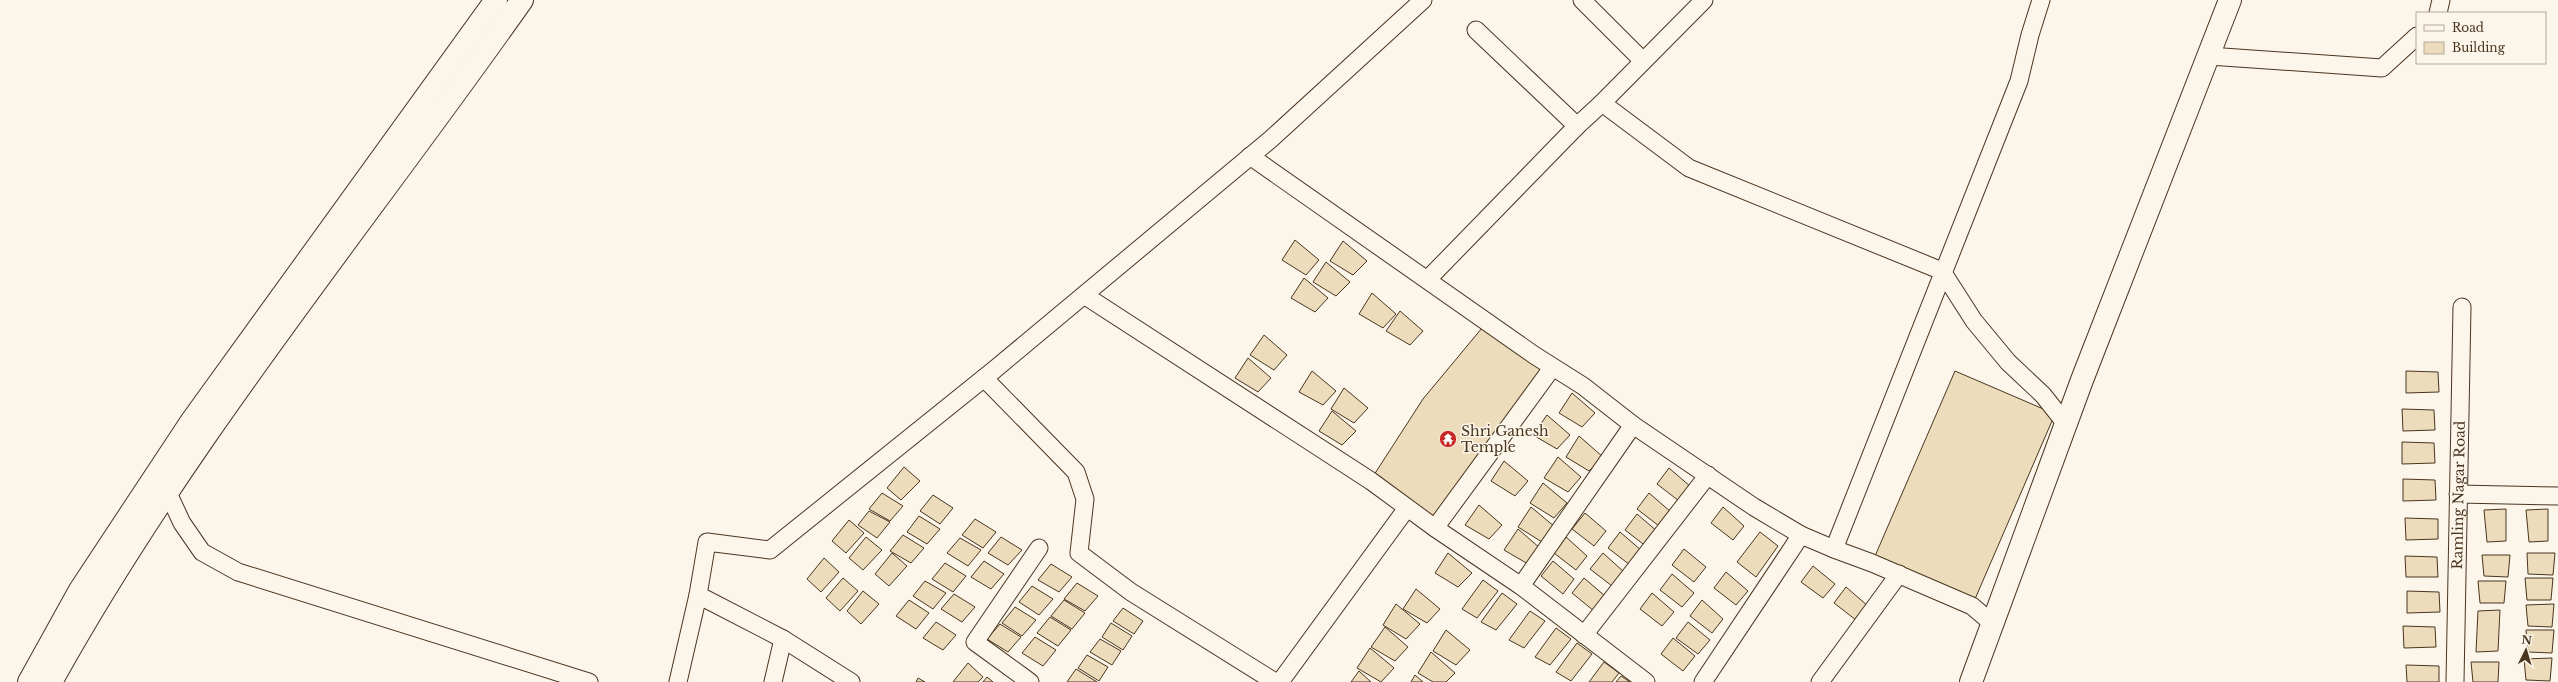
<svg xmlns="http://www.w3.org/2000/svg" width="2558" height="682" font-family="'Libre Baskerville',serif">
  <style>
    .building { fill: #ecdcbc; stroke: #4a3520 }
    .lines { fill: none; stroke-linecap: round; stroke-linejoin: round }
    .street-casing { stroke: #4a3520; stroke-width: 19 }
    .secondary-casing { stroke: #4a3520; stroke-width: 24 }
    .street { stroke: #fbf6e9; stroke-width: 17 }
    .secondary { stroke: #fbf6e9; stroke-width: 22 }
    .labels { text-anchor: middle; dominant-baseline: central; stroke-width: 3; stroke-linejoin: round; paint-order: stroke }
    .poi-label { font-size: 14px; fill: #4a3520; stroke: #fbf6e9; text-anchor: start }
    .street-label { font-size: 14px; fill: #4a3520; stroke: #fbf6e9 }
  </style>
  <rect width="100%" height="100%" fill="#fbf6e9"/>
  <g class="building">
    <path d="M 1295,240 L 1319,260 L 1306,275 L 1282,260 Z"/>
    <path d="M 1343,241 L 1367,261 L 1353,275 L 1330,261 Z"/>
    <path d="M 1326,262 L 1350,282 L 1336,296 L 1313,282 Z"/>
    <path d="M 1304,278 L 1328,298 L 1315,312 L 1291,298 Z"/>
    <path d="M 1372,293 L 1396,314 L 1383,328 L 1359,314 Z"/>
    <path d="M 1400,311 L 1423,331 L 1410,345 L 1386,331 Z"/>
    <path d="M 1487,322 L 1551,368 L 1436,525 L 1372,478 L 1423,399 Z"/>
    <path d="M 1264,335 L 1287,355 L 1274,370 L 1250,355 Z"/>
    <path d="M 1248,358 L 1271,378 L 1258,392 L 1235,378 Z"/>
    <path d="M 1312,371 L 1336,391 L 1323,405 L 1299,392 Z"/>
    <path d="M 1955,371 L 2055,414 L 1972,606 L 1872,563 Z"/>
    <path d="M 2406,371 L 2438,372 L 2439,392 L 2406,393 Z"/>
    <path d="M 1344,388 L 1368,408 L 1354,423 L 1331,409 Z"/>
    <path d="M 1572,393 L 1595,413 L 1582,427 L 1559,413 Z"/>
    <path d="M 2402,409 L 2434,410 L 2435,430 L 2403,431 Z"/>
    <path d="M 1332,411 L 1356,431 L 1342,445 L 1319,431 Z"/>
    <path d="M 1547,415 L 1570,435 L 1557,449 L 1533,435 Z"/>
    <path d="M 1579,436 L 1603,457 L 1589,471 L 1566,457 Z"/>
    <path d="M 2402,442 L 2434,443 L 2435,463 L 2402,464 Z"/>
    <path d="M 1558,457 L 1581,477 L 1568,492 L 1544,478 Z"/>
    <path d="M 1504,461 L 1528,481 L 1515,496 L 1491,481 Z"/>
    <path d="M 904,467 L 920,481 L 901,500 L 887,488 Z"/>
    <path d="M 1669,468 L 1691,487 L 1679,501 L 1657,484 Z"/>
    <path d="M 2403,479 L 2435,480 L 2436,500 L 2403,501 Z"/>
    <path d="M 1543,483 L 1567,503 L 1554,518 L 1530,503 Z"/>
    <path d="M 882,493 L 903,506 L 890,521 L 869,509 Z"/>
    <path d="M 1649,493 L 1671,512 L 1659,526 L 1637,509 Z"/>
    <path d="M 933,495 L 953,508 L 940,524 L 920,511 Z"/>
    <path d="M 1479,505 L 1502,525 L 1489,539 L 1465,525 Z"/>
    <path d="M 1531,507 L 1555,527 L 1542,542 L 1518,527 Z"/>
    <path d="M 1723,507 L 1744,526 L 1733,540 L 1711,523 Z"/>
    <path d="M 2506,509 L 2506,541 L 2487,542 L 2484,510 Z"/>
    <path d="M 2548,509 L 2548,541 L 2529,542 L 2526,510 Z"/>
    <path d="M 869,511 L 890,522 L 877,538 L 858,525 Z"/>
    <path d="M 1585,513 L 1606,531 L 1594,546 L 1572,529 Z"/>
    <path d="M 1637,514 L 1658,532 L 1647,547 L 1625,530 Z"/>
    <path d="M 919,516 L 940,529 L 927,544 L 907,532 Z"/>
    <path d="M 2405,518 L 2438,519 L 2438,539 L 2406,540 Z"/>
    <path d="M 975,519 L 996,532 L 983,548 L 962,535 Z"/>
    <path d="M 849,520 L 864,533 L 846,553 L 832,541 Z"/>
    <path d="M 1518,529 L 1541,549 L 1528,564 L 1504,550 Z"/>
    <path d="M 1620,532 L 1642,551 L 1630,565 L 1608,548 Z"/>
    <path d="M 1760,532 L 1778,546 L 1756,577 L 1737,562 Z"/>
    <path d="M 903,535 L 924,548 L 911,563 L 890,551 Z"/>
    <path d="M 866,537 L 882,550 L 863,570 L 849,558 Z"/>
    <path d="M 1001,537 L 1022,550 L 1008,565 L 988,553 Z"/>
    <path d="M 1566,537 L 1587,556 L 1576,570 L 1554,553 Z"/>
    <path d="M 960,538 L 981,550 L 968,566 L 947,553 Z"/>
    <path d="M 1684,549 L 1706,567 L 1694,582 L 1672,565 Z"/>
    <path d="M 892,553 L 907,566 L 889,586 L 875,574 Z"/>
    <path d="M 1448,553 L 1472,573 L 1458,587 L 1435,573 Z"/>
    <path d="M 1603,553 L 1624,572 L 1612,586 L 1590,569 Z"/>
    <path d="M 2527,553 L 2555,553 L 2553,575 L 2528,574 Z"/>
    <path d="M 2482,555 L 2510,555 L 2508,577 L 2484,576 Z"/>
    <path d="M 2405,556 L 2437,557 L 2438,577 L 2406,577 Z"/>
    <path d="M 824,558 L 839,572 L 821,592 L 807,579 Z"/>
    <path d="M 984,561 L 1004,574 L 991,589 L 971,577 Z"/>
    <path d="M 1553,561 L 1574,579 L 1563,594 L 1541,576 Z"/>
    <path d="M 945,563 L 966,576 L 953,592 L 932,579 Z"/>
    <path d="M 1051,564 L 1072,577 L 1059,592 L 1038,580 Z"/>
    <path d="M 1813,566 L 1835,584 L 1823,598 L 1801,582 Z"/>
    <path d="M 1726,572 L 1748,591 L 1736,605 L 1714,588 Z"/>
    <path d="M 1672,574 L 1694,593 L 1682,607 L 1660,590 Z"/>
    <path d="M 843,578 L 858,591 L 840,611 L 826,598 Z"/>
    <path d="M 1584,578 L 1605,596 L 1594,611 L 1572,593 Z"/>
    <path d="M 2525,578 L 2553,578 L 2551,600 L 2527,600 Z"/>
    <path d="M 1483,580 L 1498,591 L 1477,618 L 1462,609 Z"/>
    <path d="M 925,581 L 946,593 L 933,609 L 913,596 Z"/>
    <path d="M 2478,581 L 2506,581 L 2504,603 L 2480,603 Z"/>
    <path d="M 1077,583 L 1098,596 L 1085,611 L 1064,599 Z"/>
    <path d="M 1032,586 L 1053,599 L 1039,615 L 1019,602 Z"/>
    <path d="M 1846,587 L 1868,606 L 1856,620 L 1834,603 Z"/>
    <path d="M 1416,589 L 1440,609 L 1427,623 L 1403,609 Z"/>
    <path d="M 863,591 L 879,604 L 861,624 L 847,611 Z"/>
    <path d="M 2407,591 L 2439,592 L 2440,612 L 2407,613 Z"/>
    <path d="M 1502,593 L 1517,604 L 1496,630 L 1481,622 Z"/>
    <path d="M 1652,593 L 1674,612 L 1662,626 L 1640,609 Z"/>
    <path d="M 954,594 L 975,607 L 962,622 L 941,609 Z"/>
    <path d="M 909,600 L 929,613 L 916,629 L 896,616 Z"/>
    <path d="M 1064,600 L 1085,613 L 1072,629 L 1051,616 Z"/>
    <path d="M 1702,600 L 1723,619 L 1712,633 L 1690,616 Z"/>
    <path d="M 1396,604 L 1420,624 L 1406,639 L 1383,625 Z"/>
    <path d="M 2554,604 L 2552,627 L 2528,626 L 2526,605 Z"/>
    <path d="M 1015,607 L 1036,620 L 1022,636 L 1002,623 Z"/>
    <path d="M 1123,608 L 1143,621 L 1134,634 L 1113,621 Z"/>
    <path d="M 2500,610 L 2498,651 L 2476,652 L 2478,611 Z"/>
    <path d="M 1530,611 L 1545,621 L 1524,648 L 1509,640 Z"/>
    <path d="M 1050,617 L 1071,630 L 1058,646 L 1037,633 Z"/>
    <path d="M 936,622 L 956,635 L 943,650 L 923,638 Z"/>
    <path d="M 1688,622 L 1710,640 L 1698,654 L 1676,638 Z"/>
    <path d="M 1111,623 L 1132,636 L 1123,650 L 1102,637 Z"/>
    <path d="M 1000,624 L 1021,637 L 1008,652 L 987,639 Z"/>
    <path d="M 2403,626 L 2435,627 L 2436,647 L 2404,648 Z"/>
    <path d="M 1385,627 L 1408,647 L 1395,661 L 1371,647 Z"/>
    <path d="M 1556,628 L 1571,639 L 1550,665 L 1535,657 Z"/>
    <path d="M 1446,630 L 1470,650 L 1456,665 L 1433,651 Z"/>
    <path d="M 2526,630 L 2554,630 L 2552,653 L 2528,652 Z"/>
    <path d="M 1035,637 L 1056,650 L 1043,666 L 1022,653 Z"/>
    <path d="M 1673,638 L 1695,656 L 1683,671 L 1661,654 Z"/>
    <path d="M 1100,639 L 1121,651 L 1112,665 L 1090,652 Z"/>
    <path d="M 1577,643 L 1592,654 L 1571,681 L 1556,672 Z"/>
    <path d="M 1370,648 L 1394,668 L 1381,682 L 1357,668 Z"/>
    <path d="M 1431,652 L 1455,673 L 1446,682 L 1433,682 L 1418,673 Z"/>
    <path d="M 1087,655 L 1108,667 L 1099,681 L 1078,668 Z"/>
    <path d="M 2552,658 L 2550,681 L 2526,680 L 2524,659 Z"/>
    <path d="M 1604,662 L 1619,673 L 1612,682 L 1589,682 Z"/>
    <path d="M 2471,662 L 2499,662 L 2498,682 L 2473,682 Z"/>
    <path d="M 968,663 L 983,677 L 978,682 L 953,682 Z"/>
    <path d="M 2406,665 L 2439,666 L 2439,682 L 2407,682 Z"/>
    <path d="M 1076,669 L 1097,682 L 1067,682 Z"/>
    <path d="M 1359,671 L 1371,682 L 1351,682 Z"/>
    <path d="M 1415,675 L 1423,682 L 1411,682 Z"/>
    <path d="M 1621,676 L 1630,682 L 1616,682 Z"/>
    <path d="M 987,677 L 993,682 L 983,682 Z"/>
    <path d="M 918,678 L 925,682 L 916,682 Z"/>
  </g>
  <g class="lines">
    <defs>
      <g id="street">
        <path d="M 1582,0 L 1643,61"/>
        <path d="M 1704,0 L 1602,103 L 1689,168 L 1942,271 L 1974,321 L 2008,362 L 2043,395 L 2066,424"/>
        <path d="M 2438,13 L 2441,0"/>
        <path d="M 1476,30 L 1577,126"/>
        <path d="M 2209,56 L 2382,68 L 2417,36"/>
        <path d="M 1250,156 L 1534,355 L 1583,386 L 1633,425 L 1754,507 L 1801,535 L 1834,549"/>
        <path d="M 1428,279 L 1577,126 L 1602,103"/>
        <path d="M 1084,295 L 1371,481 L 1435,528"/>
        <path d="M 1552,368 L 1435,528 L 1521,586 L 1646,682"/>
        <path d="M 984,378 L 1076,472 L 1085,499 L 1079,553 L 1131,592 L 1275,682"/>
        <path d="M 168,493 L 182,523 L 202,552 L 238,572 L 589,682"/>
        <path d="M 2458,494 L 2558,496"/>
        <path d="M 1521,586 L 1633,425"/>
        <path d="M 1992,623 L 1972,606 L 1872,563 L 1834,549 L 2019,81 L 2030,35 L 2041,0"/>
        <path d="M 1584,635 L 1708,475"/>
        <path d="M 783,639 L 851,682"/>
        <path d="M 678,682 L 698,595"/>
        <path d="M 773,682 L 783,639 L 698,595 L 707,542 L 770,550 L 994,370 L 1271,139 L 1423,0"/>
        <path d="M 1030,682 L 975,642 L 1039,548"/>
        <path d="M 1280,682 L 1407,508"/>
        <path d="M 1703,682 L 1801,535"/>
        <path d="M 1820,682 L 1899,574"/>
        <path id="s1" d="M 2455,682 L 2462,307"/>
      </g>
      <g id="secondary">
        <path d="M 29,682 L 80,590 L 191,422 L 496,0"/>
        <path d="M 51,682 C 185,440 363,226 522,0"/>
        <path d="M 1971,682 L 2082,380 L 2230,0"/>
      </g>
    </defs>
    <use href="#street" class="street-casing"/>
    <use href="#secondary" class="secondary-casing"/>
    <use href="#street" class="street"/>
    <use href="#secondary" class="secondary"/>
  </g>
  <defs>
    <symbol id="temple-disc" viewBox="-11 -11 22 22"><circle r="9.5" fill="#c62828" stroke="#fbf6e9"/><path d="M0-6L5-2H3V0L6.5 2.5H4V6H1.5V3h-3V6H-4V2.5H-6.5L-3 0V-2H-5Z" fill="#fff"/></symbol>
  </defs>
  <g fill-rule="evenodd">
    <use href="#temple-disc" x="1438" y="429" width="20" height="20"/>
  </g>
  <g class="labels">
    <g class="poi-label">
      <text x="1461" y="431">Shri Ganesh<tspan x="1461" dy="16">Temple</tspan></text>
    </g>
    <g class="street-label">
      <text stroke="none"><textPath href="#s1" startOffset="187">Ramling Nagar Road</textPath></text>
    </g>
  </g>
  <rect x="2416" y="12" width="130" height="52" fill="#fbf6e9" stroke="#b4a999"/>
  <rect x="2424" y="25" width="20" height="6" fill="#fbf6e9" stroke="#b4a999"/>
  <text x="2452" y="32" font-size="12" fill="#4a3520">Road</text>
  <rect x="2424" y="42" width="20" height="12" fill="#ecdcbc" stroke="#b4a999"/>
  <text x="2452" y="52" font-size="12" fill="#4a3520">Building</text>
  <g transform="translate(2526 650) rotate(5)" stroke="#fbf6e9" stroke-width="3" paint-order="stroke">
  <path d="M0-3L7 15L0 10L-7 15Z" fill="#4a3520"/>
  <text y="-6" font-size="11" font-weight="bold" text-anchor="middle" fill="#4a3520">N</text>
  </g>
</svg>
